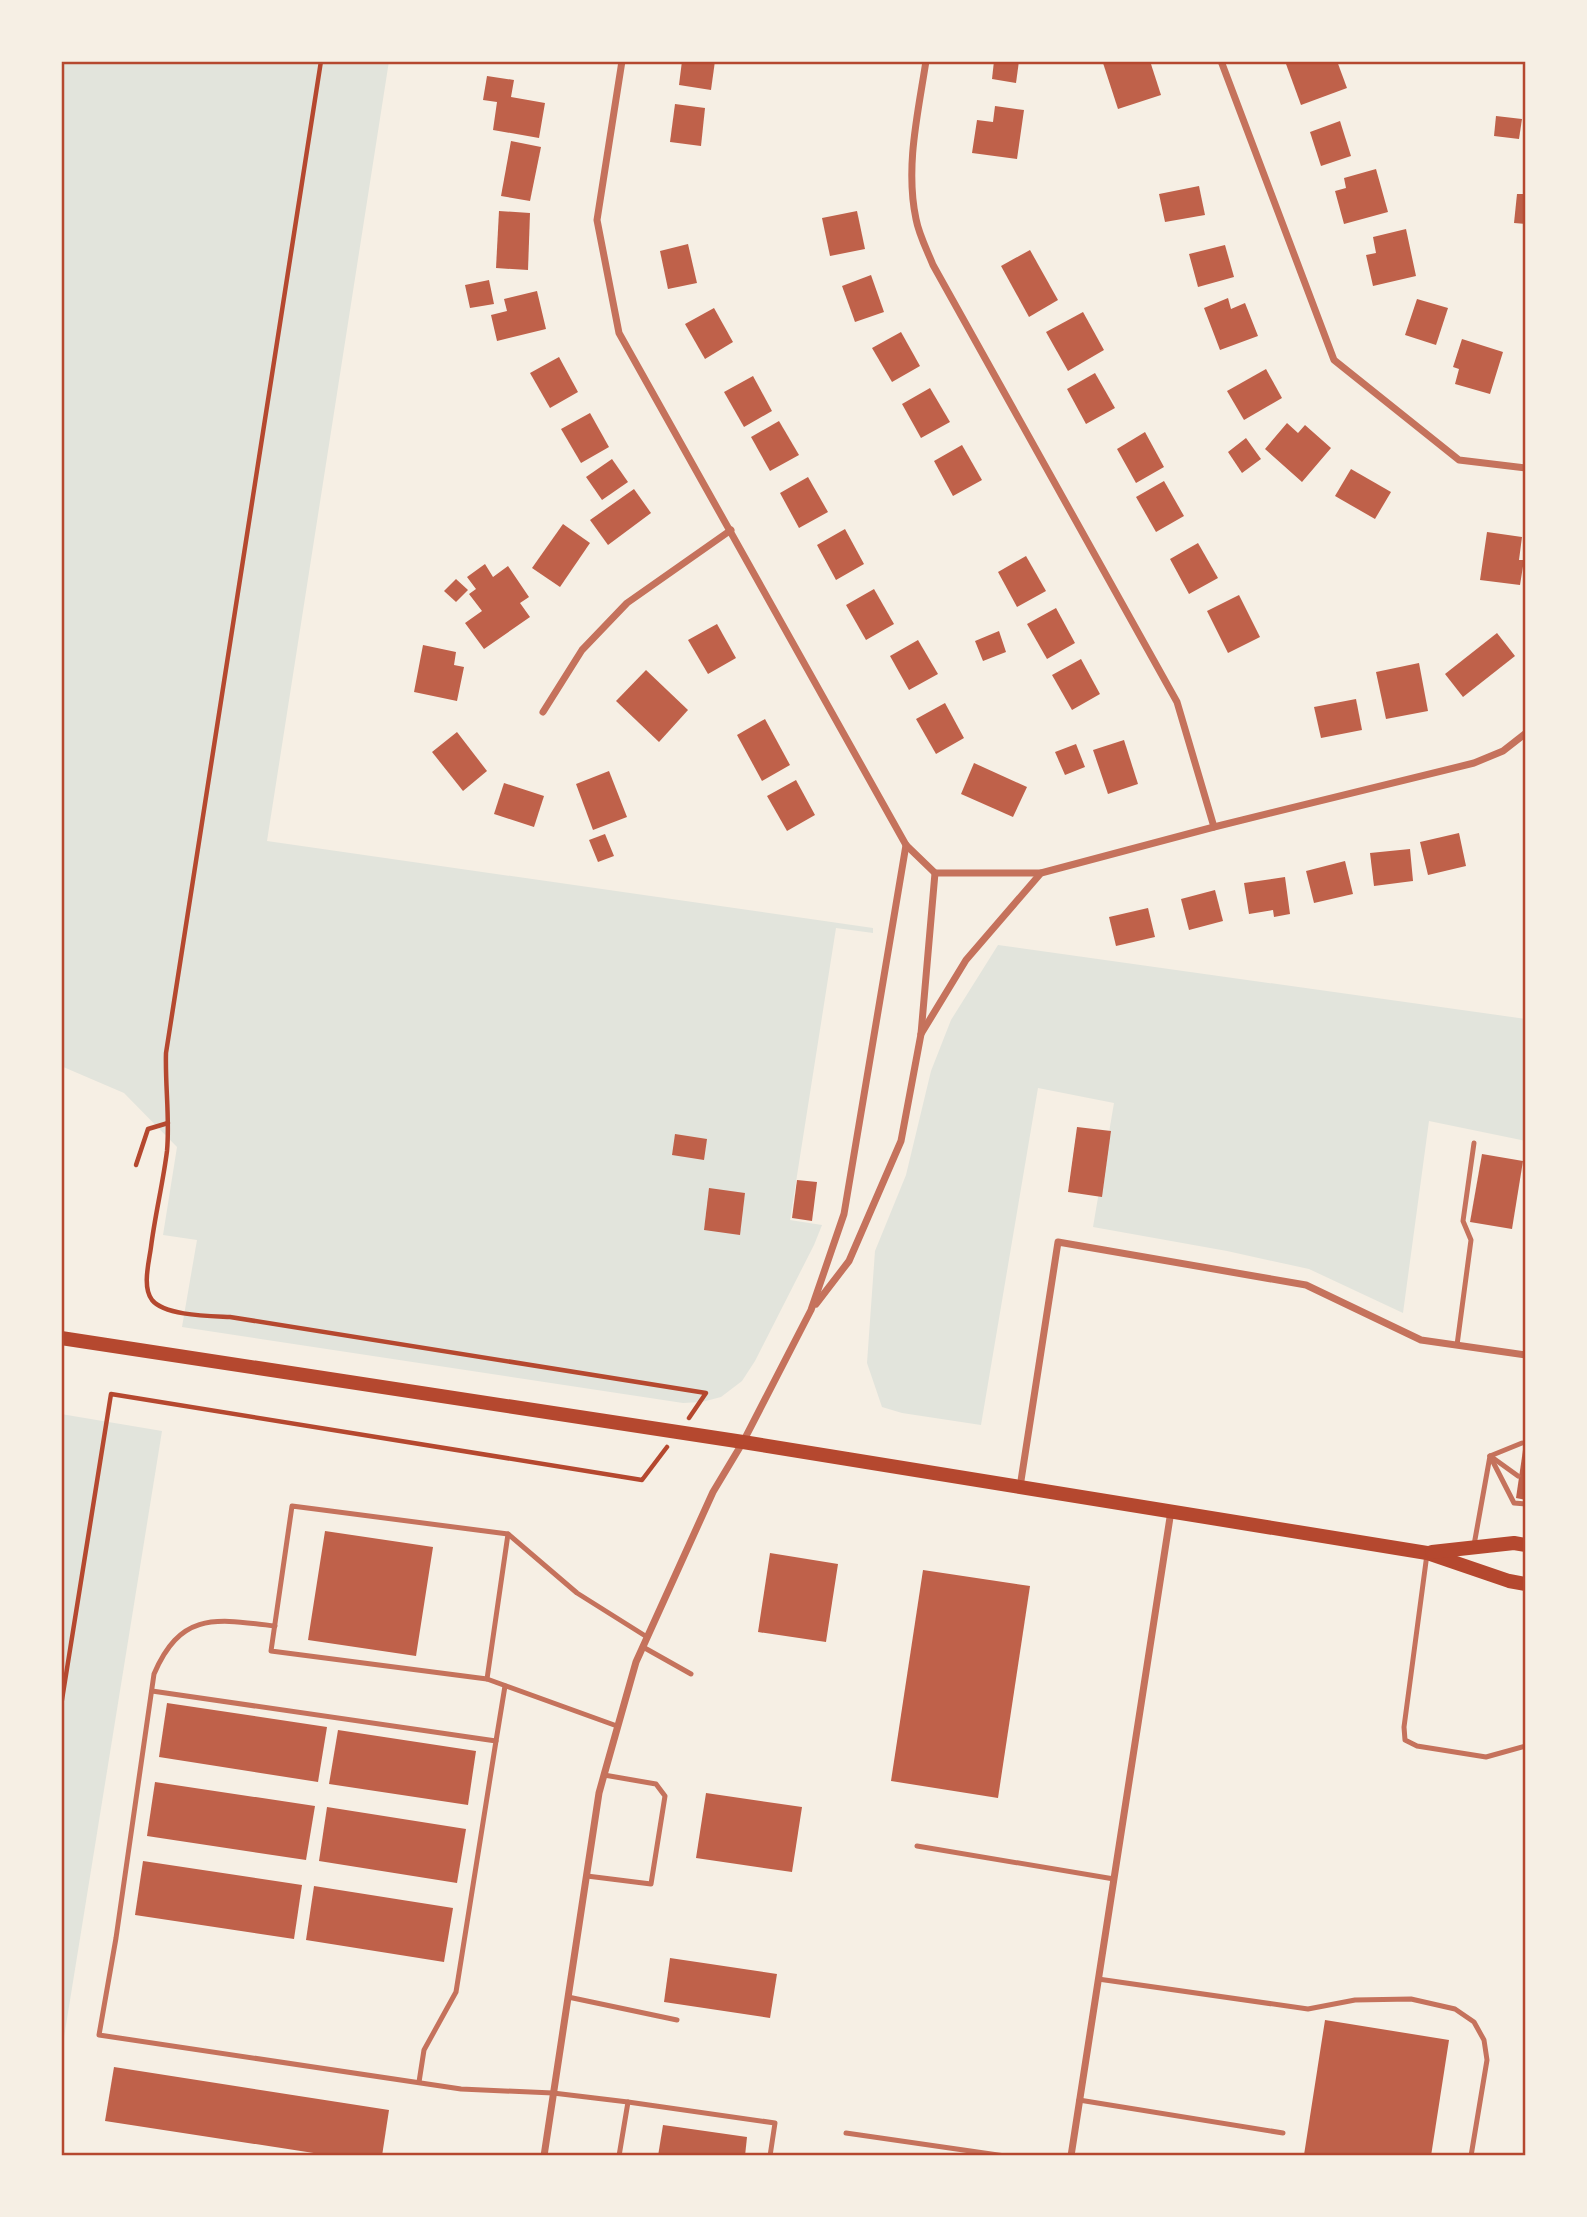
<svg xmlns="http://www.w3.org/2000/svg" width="1587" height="2217" font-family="'Roboto Condensed',sans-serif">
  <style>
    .green { fill: #e2e4dc }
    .building { fill: #bf614a }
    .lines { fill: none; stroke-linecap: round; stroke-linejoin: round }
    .path { stroke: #b5482f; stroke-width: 4.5 }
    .service { stroke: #c5725c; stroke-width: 5 }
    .minor { stroke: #c5725c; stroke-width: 7 }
    .secondary { stroke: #b5482f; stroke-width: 14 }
    .neatline { fill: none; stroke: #b5482f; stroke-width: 2.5 }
  </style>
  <rect width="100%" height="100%" fill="#f6efe4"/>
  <g class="green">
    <path d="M 61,61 L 389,61 L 267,841 L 873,928 L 873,933 L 836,928 L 790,1220 L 822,1225 L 814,1245 L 755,1361 L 742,1381 L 721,1397 L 702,1402 L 683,1403 L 182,1327 L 197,1240 L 163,1235 L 177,1147 L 124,1093 L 61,1066 Z"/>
    <path d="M 998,945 L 1526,1019 L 1526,1141 L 1429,1121 L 1403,1313 L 1309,1269 L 1227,1251 L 1093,1227 L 1114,1103 L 1038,1088 L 981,1425 L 902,1413 L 882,1407 L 867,1363 L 875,1251 L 906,1175 L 931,1071 L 951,1020 Z"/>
    <path d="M 61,1414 L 162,1431 L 61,2056 Z"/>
  </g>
  <g class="building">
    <path d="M 682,61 L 715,61 L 711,90 L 679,85 Z"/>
    <path d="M 994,61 L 1019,61 L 1016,83 L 992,79 Z"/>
    <path d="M 1109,61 L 1150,61 L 1161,95 L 1118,109 L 1103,63 Z"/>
    <path d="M 1295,61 L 1337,61 L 1347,88 L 1301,105 L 1286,64 Z"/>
    <path d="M 487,76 L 514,80 L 511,97 L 545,103 L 539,138 L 493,130 L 497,102 L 483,100 Z"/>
    <path d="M 675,104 L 705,108 L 701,146 L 670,142 Z"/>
    <path d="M 995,106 L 1024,110 L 1017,159 L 972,153 L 977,120 L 993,122 Z"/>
    <path d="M 1496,116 L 1522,119 L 1519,139 L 1494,136 Z"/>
    <path d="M 1340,121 L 1351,156 L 1321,166 L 1310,132 Z"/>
    <path d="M 511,141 L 541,147 L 530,201 L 501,196 Z"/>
    <path d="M 1376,169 L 1388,212 L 1344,224 L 1335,191 L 1346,188 L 1344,178 Z"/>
    <path d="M 1199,186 L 1205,215 L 1165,222 L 1159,194 Z"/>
    <path d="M 1517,194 L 1526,194 L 1526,224 L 1514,223 Z"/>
    <path d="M 499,211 L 530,213 L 528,270 L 496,268 Z"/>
    <path d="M 857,211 L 865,249 L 830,256 L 822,218 Z"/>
    <path d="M 1406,229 L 1416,276 L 1373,286 L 1366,255 L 1376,253 L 1373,237 Z"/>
    <path d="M 688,244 L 697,283 L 668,289 L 660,251 Z"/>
    <path d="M 1225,245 L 1234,277 L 1198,287 L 1189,254 Z"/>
    <path d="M 1030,250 L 1058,300 L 1029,317 L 1001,266 Z"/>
    <path d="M 871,275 L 884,312 L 855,322 L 842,286 Z"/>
    <path d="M 489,280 L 494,304 L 470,308 L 465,285 Z"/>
    <path d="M 537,291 L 546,329 L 497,341 L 491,315 L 507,311 L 504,299 Z"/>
    <path d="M 1228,298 L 1231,309 L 1245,303 L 1258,336 L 1220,350 L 1204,308 Z"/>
    <path d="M 1417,299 L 1448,308 L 1436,345 L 1405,335 Z"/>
    <path d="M 714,308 L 733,342 L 705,359 L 685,324 Z"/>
    <path d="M 1083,312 L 1104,350 L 1068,371 L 1046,332 Z"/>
    <path d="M 901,332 L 920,366 L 892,382 L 872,348 Z"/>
    <path d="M 1462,339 L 1503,352 L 1490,394 L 1455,384 L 1459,369 L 1453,367 Z"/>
    <path d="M 559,357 L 578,392 L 550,408 L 530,373 Z"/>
    <path d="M 1266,369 L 1282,398 L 1244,420 L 1227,391 Z"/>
    <path d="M 1095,373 L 1115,408 L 1086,424 L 1067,389 Z"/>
    <path d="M 753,376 L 772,411 L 744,427 L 724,392 Z"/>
    <path d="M 930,388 L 950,422 L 921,438 L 902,404 Z"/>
    <path d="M 590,413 L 609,447 L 581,463 L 561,429 Z"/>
    <path d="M 779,421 L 799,455 L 770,471 L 751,437 Z"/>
    <path d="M 1287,423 L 1298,433 L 1305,425 L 1331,448 L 1302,482 L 1265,449 Z"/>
    <path d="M 1145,432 L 1164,467 L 1136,483 L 1117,449 Z"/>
    <path d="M 1246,438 L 1261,459 L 1242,473 L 1228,452 Z"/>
    <path d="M 962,445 L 982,480 L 953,496 L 934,461 Z"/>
    <path d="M 612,459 L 628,482 L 602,500 L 586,477 Z"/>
    <path d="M 1351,469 L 1391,492 L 1375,519 L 1335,496 Z"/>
    <path d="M 808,477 L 828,512 L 799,528 L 780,493 Z"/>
    <path d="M 1164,481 L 1184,516 L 1156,532 L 1136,497 Z"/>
    <path d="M 634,489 L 651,513 L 608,545 L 590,520 Z"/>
    <path d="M 563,524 L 590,543 L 560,587 L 532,568 Z"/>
    <path d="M 845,529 L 864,564 L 836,580 L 817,545 Z"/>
    <path d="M 1487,532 L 1522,537 L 1519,560 L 1524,560 L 1520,585 L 1480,580 Z"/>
    <path d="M 1198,543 L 1218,578 L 1189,594 L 1170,559 Z"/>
    <path d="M 1026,556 L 1046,591 L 1017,607 L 998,572 Z"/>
    <path d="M 485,564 L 493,577 L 508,566 L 529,597 L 520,603 L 530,617 L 484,649 L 465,623 L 482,611 L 469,594 L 476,589 L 467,577 Z"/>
    <path d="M 456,579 L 468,590 L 456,602 L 444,591 Z"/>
    <path d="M 874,589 L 894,624 L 866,640 L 846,605 Z"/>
    <path d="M 1239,595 L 1260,637 L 1228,653 L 1207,611 Z"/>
    <path d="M 1056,608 L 1075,643 L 1047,659 L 1027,624 Z"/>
    <path d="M 717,624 L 736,658 L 708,674 L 688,640 Z"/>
    <path d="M 999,631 L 1006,652 L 983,661 L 975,641 Z"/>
    <path d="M 1497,633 L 1515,656 L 1463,697 L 1445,674 Z"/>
    <path d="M 918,640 L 938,674 L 909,690 L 890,656 Z"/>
    <path d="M 423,645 L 456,652 L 454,665 L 464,667 L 457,701 L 414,692 Z"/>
    <path d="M 1081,659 L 1100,694 L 1072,710 L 1052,675 Z"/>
    <path d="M 1419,663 L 1428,711 L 1386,719 L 1376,672 Z"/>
    <path d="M 646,670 L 688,710 L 659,742 L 616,701 Z"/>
    <path d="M 1356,699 L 1362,730 L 1321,738 L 1314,707 Z"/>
    <path d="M 945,703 L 964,738 L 936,754 L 916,719 Z"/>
    <path d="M 765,719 L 790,765 L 762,781 L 737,735 Z"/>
    <path d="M 457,732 L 487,771 L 463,791 L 432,752 Z"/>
    <path d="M 1124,740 L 1138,784 L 1108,794 L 1093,750 Z"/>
    <path d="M 1076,744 L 1085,767 L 1065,775 L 1055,752 Z"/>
    <path d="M 974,763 L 1027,787 L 1013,817 L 961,794 Z"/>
    <path d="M 609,771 L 627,817 L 593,830 L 576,784 Z"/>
    <path d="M 796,780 L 815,815 L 787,831 L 767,796 Z"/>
    <path d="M 504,783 L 544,796 L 534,827 L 494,814 Z"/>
    <path d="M 1459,833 L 1466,866 L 1428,875 L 1420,842 Z"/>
    <path d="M 605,834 L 614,856 L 598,862 L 589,840 Z"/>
    <path d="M 1410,849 L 1413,881 L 1374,886 L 1370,853 Z"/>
    <path d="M 1345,861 L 1353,894 L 1314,903 L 1306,871 Z"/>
    <path d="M 1285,877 L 1290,914 L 1274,917 L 1273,910 L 1249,914 L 1244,883 Z"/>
    <path d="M 1215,890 L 1223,921 L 1189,930 L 1181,899 Z"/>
    <path d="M 1148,908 L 1155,937 L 1116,946 L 1109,917 Z"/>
    <path d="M 1077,1127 L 1111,1131 L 1102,1197 L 1068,1192 Z"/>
    <path d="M 675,1134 L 707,1139 L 704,1160 L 672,1155 Z"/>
    <path d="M 1482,1154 L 1523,1161 L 1512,1229 L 1470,1222 Z"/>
    <path d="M 797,1180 L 817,1182 L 812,1221 L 792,1218 Z"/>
    <path d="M 709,1188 L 745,1193 L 740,1235 L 704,1230 Z"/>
    <path d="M 1524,1443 L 1526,1444 L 1526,1500 L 1516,1498 Z"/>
    <path d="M 325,1531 L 433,1547 L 416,1656 L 308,1640 Z"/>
    <path d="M 770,1553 L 838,1564 L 826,1642 L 758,1632 Z"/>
    <path d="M 923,1570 L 1030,1586 L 998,1798 L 891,1781 Z"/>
    <path d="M 167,1703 L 327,1727 L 318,1782 L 159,1757 Z"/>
    <path d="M 338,1730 L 476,1751 L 468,1805 L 329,1784 Z"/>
    <path d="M 155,1782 L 315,1806 L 306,1860 L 147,1836 Z"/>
    <path d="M 706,1793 L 802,1807 L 792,1872 L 696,1858 Z"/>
    <path d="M 327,1807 L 466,1829 L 457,1883 L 319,1861 Z"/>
    <path d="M 143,1861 L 302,1885 L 294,1939 L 135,1915 Z"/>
    <path d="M 314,1886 L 453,1908 L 444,1962 L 306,1940 Z"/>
    <path d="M 670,1958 L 777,1974 L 770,2018 L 664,2002 Z"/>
    <path d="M 1325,2020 L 1449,2040 L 1431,2156 L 1304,2155 Z"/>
    <path d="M 114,2067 L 389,2110 L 382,2156 L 333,2156 L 105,2121 Z"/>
    <path d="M 663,2125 L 747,2137 L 745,2156 L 658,2156 Z"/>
  </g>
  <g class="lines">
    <g class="path">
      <path d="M 321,61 L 166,1053 C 165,1086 170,1119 167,1151 C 163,1183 155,1215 151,1247 C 149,1262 142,1287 152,1300 C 165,1316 210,1316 230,1317 L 706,1393 L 689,1418"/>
      <path d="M 136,1165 L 148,1129 L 168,1123"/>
      <path d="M 61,1706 L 111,1394 L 642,1480 L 667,1447"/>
    </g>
    <g class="service">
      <path d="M 1457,1345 L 1471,1240 L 1463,1221 L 1474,1143"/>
      <path d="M 1490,1456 L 1514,1503 L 1526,1504"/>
      <path d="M 1490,1456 L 1522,1443"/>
      <path d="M 1493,1458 L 1518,1476"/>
      <path d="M 1474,1545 L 1490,1456"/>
      <path d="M 1427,1554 L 1404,1727 L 1405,1740 L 1417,1746 L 1486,1757 L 1526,1746"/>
      <path d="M 275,1626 C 216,1619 181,1611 154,1674 L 116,1938 L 99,2035 L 461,2089 L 553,2093 L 628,2102 L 619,2156"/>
      <path d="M 643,1647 L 691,1674"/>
      <path d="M 487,1679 L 508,1534"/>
      <path d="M 152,1691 L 496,1741 L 456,1992 L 424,2050 L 419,2082"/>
      <path d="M 617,1726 L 487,1679 L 271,1651 L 292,1506 L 508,1534 L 577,1593 L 647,1637"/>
      <path d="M 496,1741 L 505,1686"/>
      <path d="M 917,1846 L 1114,1879"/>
      <path d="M 587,1876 L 651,1884 L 665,1796 L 656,1784 L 604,1775"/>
      <path d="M 1098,1979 L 1308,2009 L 1355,2000 L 1411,1999 L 1455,2009 L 1474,2022 L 1484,2040 L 1487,2060 L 1471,2156"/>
      <path d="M 568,1997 L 677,2020"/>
      <path d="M 1079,2100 L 1283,2133"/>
      <path d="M 628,2102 L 775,2123 L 770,2156"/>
      <path d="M 846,2133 L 1005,2156"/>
    </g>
    <g class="minor">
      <path d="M 622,61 L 597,220 L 619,333 L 906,845 L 935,873 L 1041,873"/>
      <path d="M 926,61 C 918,113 905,167 916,219 C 919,235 927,250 933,265 L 1177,702 L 1214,827"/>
      <path d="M 1221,61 L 1334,360 L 1459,460 L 1526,468"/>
      <path d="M 543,712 L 582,650 L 627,603 L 731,530"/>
      <path d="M 921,1034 L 966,960 L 1041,873 L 1214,827 L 1474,763 L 1503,751 L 1526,733"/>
      <path d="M 816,1304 L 849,1261 L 901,1141 L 921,1034 L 935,873"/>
      <path d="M 1020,1487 L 1058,1242 L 1306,1285 L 1421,1340 L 1526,1355"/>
      <path d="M 544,2156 L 599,1793 L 604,1775 L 636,1662 L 713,1492 L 743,1442 L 811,1310 L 844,1214 L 906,845"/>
      <path d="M 1071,2156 L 1171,1511"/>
    </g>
    <g class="secondary">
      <path d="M 61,1338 L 743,1442 L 1427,1553 L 1509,1581 L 1526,1584"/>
      <path d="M 1432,1552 L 1514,1543 L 1526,1545"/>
    </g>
  </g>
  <rect width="1587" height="2217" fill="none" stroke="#f6efe4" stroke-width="126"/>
  <rect x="63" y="63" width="1461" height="2091" class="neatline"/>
</svg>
